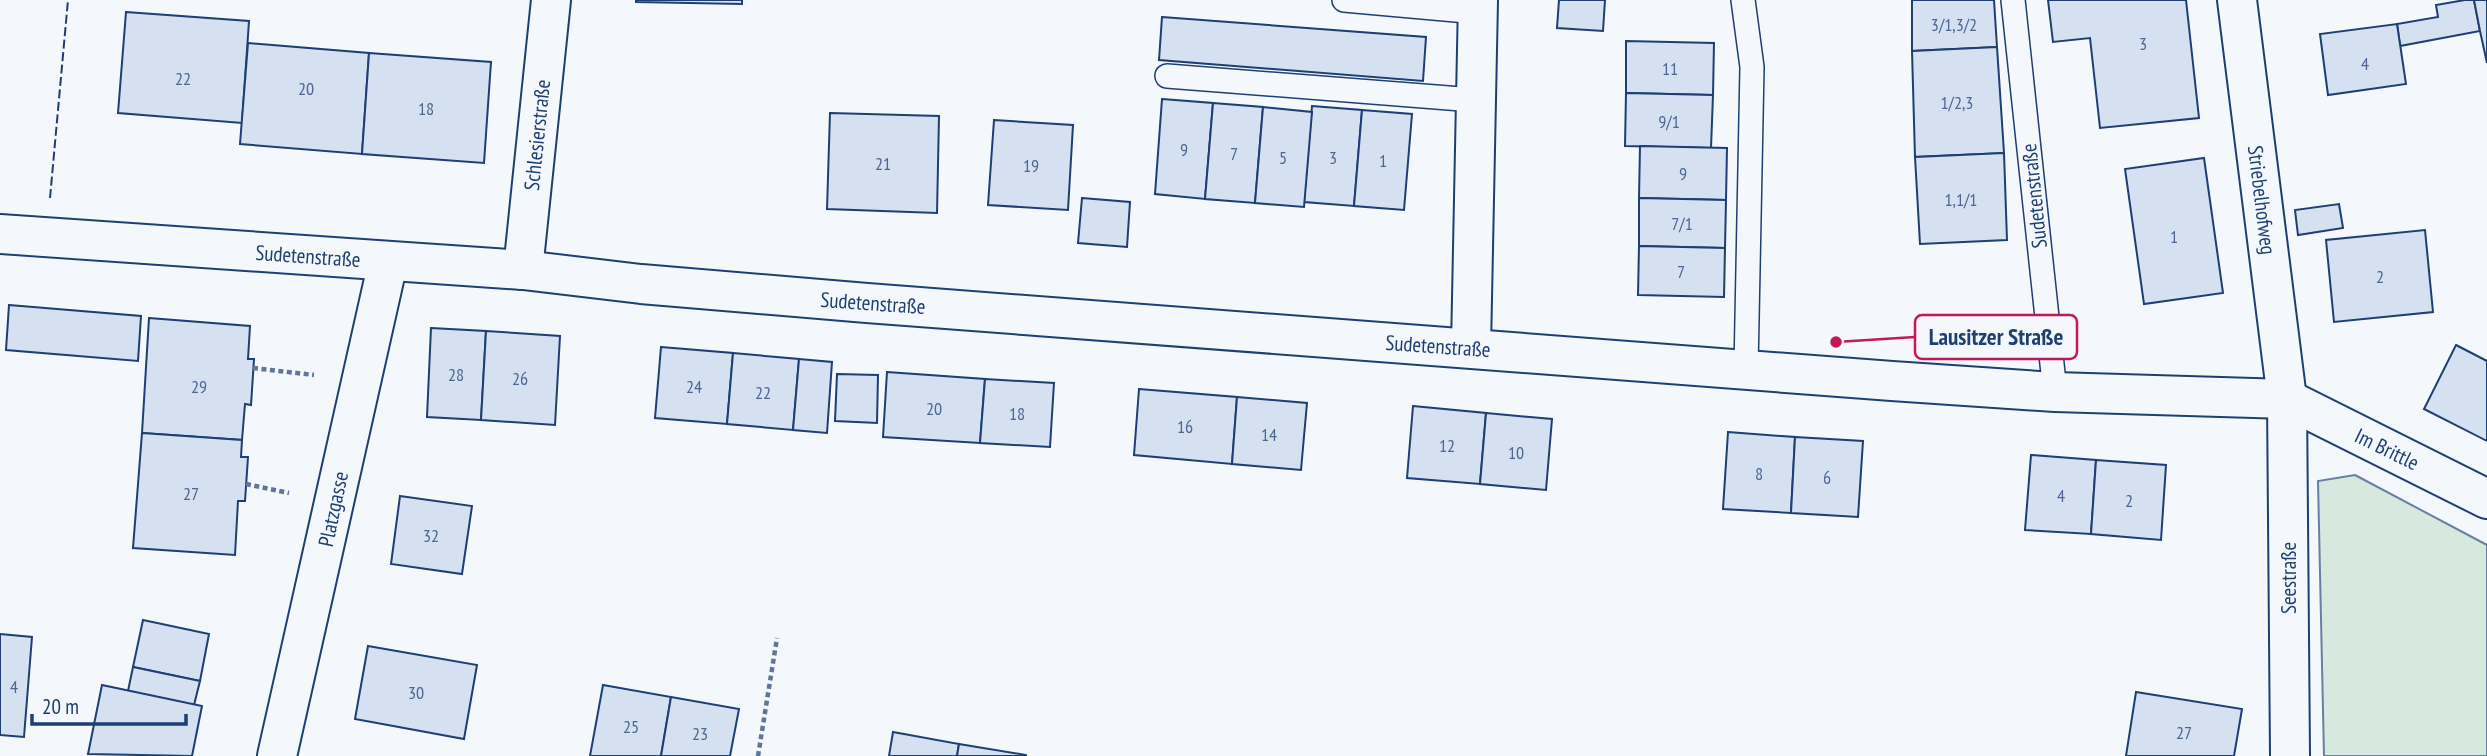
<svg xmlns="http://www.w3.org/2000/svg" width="2487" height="756" font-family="'PT Sans Narrow',sans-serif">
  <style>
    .green { fill: #d7e8df; stroke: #687fa3; stroke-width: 2 }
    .building { fill: #d5e0f0; stroke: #1d3f73; stroke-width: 2 }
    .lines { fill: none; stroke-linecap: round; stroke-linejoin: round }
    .service-casing { stroke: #1d3f73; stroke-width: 26 }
    .minor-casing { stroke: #1d3f73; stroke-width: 42 }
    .path { stroke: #5e769c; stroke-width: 4.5; stroke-dasharray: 5 3.5; stroke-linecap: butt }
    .service { stroke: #f4f7fb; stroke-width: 23 }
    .minor { stroke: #f4f7fb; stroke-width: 38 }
    .fence { stroke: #1d3f73; stroke-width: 2; stroke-dasharray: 9 3.5; stroke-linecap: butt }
    .labels { text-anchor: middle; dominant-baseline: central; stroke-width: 5; stroke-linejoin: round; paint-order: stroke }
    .number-label { font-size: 18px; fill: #4b6792 }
    .street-label { font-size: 21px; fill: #1d3f73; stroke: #f4f7fb }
    .leader { fill: none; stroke: #c2185b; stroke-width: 2.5 }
    .callout-dot { fill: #c2185b; stroke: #f4f7fb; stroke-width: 2.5 }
    .callout { fill: #f4f7fb; stroke: #c2185b; stroke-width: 2.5 }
    .callout-label { font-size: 23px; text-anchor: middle; font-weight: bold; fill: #1d3f73 }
  </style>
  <rect width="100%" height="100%" fill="#f4f7fb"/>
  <path class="green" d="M 2355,475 L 2487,545 L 2487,756 L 2324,756 L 2318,481 Z"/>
  <g class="building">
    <path d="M 636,0 L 742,0 L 742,4 L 636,2 Z"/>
    <path d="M 1559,0 L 1605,0 L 1603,31 L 1557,28 Z"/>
    <path d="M 1912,0 L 1994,0 L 1997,47 L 1912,51 Z"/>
    <path d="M 2048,0 L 2186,0 L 2199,118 L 2100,128 L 2090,38 L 2053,42 Z"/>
    <path d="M 2465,0 L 2474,0 L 2480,31 L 2400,46 L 2397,24 L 2438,17 L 2436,5 Z"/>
    <path d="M 2474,0 L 2487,0 L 2487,63 L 2480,31 Z"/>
    <path d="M 126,12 L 249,21 L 242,123 L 118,113 Z"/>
    <path d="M 1162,17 L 1426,37 L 1423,81 L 1159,60 Z"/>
    <path d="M 2397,24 L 2406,84 L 2328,95 L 2320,34 Z"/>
    <path d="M 1626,41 L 1714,43 L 1713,95 L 1626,93 Z"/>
    <path d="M 248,43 L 369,53 L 362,154 L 240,144 Z"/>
    <path d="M 1997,47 L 2004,153 L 1915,157 L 1912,51 Z"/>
    <path d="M 369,53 L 491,62 L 484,163 L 362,154 Z"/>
    <path d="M 1626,93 L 1713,95 L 1711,148 L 1625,146 Z"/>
    <path d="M 1162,99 L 1213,103 L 1205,199 L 1155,194 Z"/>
    <path d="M 1213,103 L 1263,107 L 1255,203 L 1205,199 Z"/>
    <path d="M 1312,106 L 1362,110 L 1354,206 L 1304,202 Z"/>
    <path d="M 1263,107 L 1312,112 L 1304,207 L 1255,203 Z"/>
    <path d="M 1362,110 L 1412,114 L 1404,210 L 1354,206 Z"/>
    <path d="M 830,113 L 939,116 L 937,213 L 827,209 Z"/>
    <path d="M 994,120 L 1073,125 L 1068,210 L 988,205 Z"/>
    <path d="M 1640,146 L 1727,148 L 1726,200 L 1639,198 Z"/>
    <path d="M 2004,153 L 2007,240 L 1920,244 L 1915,157 Z"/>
    <path d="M 2204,158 L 2223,293 L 2144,304 L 2125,169 Z"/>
    <path d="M 1082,198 L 1130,202 L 1127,247 L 1078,243 Z"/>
    <path d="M 1639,198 L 1726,200 L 1725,248 L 1639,246 Z"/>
    <path d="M 2339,204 L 2343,228 L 2298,235 L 2295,210 Z"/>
    <path d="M 2425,230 L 2433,312 L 2334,322 L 2326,240 Z"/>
    <path d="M 1639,246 L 1725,248 L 1724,297 L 1638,295 Z"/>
    <path d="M 9,305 L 141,316 L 138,361 L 6,350 Z"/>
    <path d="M 149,318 L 250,326 L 248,359 L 254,359 L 251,405 L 245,404 L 242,440 L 142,433 Z"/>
    <path d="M 431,328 L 486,331 L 481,420 L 427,417 Z"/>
    <path d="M 486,331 L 560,336 L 555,425 L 481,420 Z"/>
    <path d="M 2456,345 L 2487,361 L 2487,441 L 2424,409 Z"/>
    <path d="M 661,347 L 733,353 L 727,424 L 655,418 Z"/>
    <path d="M 733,353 L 799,359 L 793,430 L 727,424 Z"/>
    <path d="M 799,359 L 832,362 L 827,433 L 793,430 Z"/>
    <path d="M 887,372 L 985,379 L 980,443 L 883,437 Z"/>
    <path d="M 837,374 L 878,375 L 877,423 L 835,421 Z"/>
    <path d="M 985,379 L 1054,383 L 1050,447 L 980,443 Z"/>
    <path d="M 1139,389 L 1237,397 L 1232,464 L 1134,455 Z"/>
    <path d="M 1237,397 L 1307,403 L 1301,470 L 1232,464 Z"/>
    <path d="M 1413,406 L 1486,413 L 1480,484 L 1407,478 Z"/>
    <path d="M 1486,413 L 1552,419 L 1546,490 L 1480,484 Z"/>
    <path d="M 1728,432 L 1795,437 L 1791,513 L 1723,509 Z"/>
    <path d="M 142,433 L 242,440 L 241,457 L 248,457 L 245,501 L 238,501 L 235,555 L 133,548 Z"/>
    <path d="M 1795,437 L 1863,441 L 1858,517 L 1791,513 Z"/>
    <path d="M 2031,455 L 2096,460 L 2091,534 L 2025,530 Z"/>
    <path d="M 2096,460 L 2166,465 L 2161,540 L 2091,534 Z"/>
    <path d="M 400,496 L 472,506 L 462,574 L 391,564 Z"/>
    <path d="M 143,620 L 209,634 L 200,681 L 133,667 Z"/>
    <path d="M 0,634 L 32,637 L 24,737 L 0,735 Z"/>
    <path d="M 368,646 L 477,665 L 464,739 L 355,719 Z"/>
    <path d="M 133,667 L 200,681 L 194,705 L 128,691 Z"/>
    <path d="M 102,685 L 202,706 L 192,756 L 88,754 Z"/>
    <path d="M 603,685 L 671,697 L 661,756 L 590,756 Z"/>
    <path d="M 2136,692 L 2242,709 L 2234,756 L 2126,756 Z"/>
    <path d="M 671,697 L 739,709 L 730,756 L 661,756 Z"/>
    <path d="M 893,732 L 959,744 L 957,756 L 889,756 Z"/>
    <path d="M 959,744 L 1026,755 L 1026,756 L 957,756 Z"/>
  </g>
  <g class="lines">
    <defs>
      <g id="service">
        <path d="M 1344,0 L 1478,12"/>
        <path d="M 1743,0 L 1752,67 L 1746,369"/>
        <path d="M 2013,0 L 2055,392"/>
        <path d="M 1167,76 L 1474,100"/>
      </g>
      <g id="minor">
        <path d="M 2237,0 L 2287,399 L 2290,756"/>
        <path d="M 0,234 L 523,270 L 641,284 L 867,303 L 1892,381 L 2055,392 L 2287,399 L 2487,499"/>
        <path d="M 523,270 L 551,0"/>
        <path d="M 1471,348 L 1478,0"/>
        <path d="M 277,756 L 388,262"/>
      </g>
    </defs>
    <use href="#service" class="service-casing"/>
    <use href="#minor" class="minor-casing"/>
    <g class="path">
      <path d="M 253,368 L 314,375"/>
      <path d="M 246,484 L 289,493"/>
      <path d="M 758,756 L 777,638"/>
    </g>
    <use href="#service" class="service"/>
    <use href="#minor" class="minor"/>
    <path class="fence" d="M 50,198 L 68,0"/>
  </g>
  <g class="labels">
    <g class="number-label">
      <text x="1954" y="24">3/1,3/2</text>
      <text x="2143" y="43">3</text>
      <text x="2365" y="63">4</text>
      <text x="1670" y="68">11</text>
      <text x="183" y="78">22</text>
      <text x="306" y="88">20</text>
      <text x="1957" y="102">1/2,3</text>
      <text x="426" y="108">18</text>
      <text x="1669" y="121">9/1</text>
      <text x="1184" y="149">9</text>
      <text x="1234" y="153">7</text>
      <text x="1283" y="157">5</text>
      <text x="1333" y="157">3</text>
      <text x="1383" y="160">1</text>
      <text x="883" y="163">21</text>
      <text x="1031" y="165">19</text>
      <text x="1683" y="173">9</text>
      <text x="1961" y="199">1,1/1</text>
      <text x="1682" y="223">7/1</text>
      <text x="2174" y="236">1</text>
      <text x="1681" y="271">7</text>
      <text x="2380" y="276">2</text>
      <text x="456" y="374">28</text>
      <text x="520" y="378">26</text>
      <text x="199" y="386">29</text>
      <text x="694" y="386">24</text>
      <text x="763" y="392">22</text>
      <text x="934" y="408">20</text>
      <text x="1017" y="413">18</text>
      <text x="1185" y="426">16</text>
      <text x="1269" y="434">14</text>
      <text x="1447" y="445">12</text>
      <text x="1516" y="452">10</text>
      <text x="1759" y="473">8</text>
      <text x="1827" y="477">6</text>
      <text x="191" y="493">27</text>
      <text x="2061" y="495">4</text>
      <text x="2129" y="500">2</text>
      <text x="431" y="535">32</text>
      <text x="14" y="686">4</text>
      <text x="416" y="692">30</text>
      <text x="631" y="726">25</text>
      <text x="2184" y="732">27</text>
      <text x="700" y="733">23</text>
    </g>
    <g class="street-label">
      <text transform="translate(537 135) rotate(-84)">Schlesierstraße</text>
      <text transform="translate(2034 196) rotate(-96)">Sudetenstraße</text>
      <text transform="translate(2262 200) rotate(83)">Striebelhofweg</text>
      <text transform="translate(308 256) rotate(4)">Sudetenstraße</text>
      <text transform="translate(873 303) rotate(4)">Sudetenstraße</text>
      <text transform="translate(1438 346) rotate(4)">Sudetenstraße</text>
      <text transform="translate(2387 449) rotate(26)">Im Brittle</text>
      <text transform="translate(333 509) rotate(-78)">Platzgasse</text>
      <text transform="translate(2288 578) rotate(-90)">Seestraße</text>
    </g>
  </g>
  <path class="leader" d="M1836 342L1915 337"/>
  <circle class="callout-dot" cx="1836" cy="342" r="7"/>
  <rect class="callout" x="1915" y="315" width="162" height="44" rx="7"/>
  <g class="callout-label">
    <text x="1996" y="345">Lausitzer Straße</text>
  </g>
  <path d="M32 714v10h154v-10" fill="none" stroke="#1d3f73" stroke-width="3.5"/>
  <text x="42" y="714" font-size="21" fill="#1d3f73" stroke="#f4f7fb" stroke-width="5" paint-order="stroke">20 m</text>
</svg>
